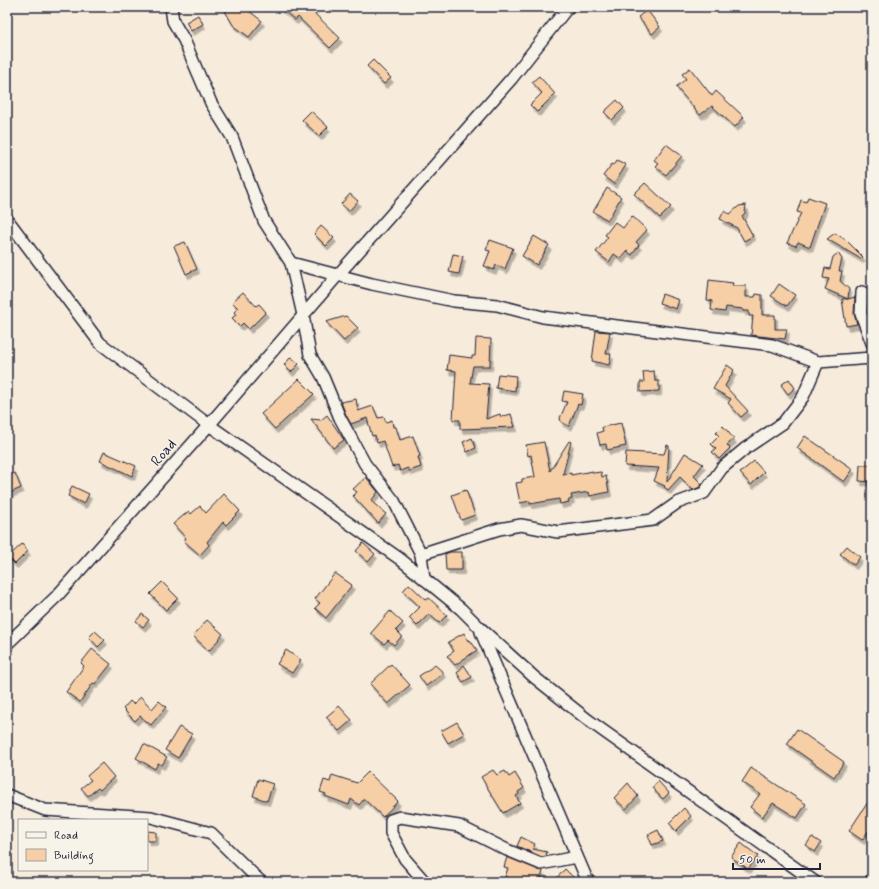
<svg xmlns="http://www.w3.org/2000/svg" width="879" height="889" font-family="Mynerve,sans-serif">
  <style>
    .building { fill: #f7cfa6; stroke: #22223b; filter: url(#shadow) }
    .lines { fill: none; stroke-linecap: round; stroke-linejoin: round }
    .minor-casing { stroke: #22223b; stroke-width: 14 }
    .minor { stroke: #f7f3e8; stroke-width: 11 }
    .labels { text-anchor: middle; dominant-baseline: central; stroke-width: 3; stroke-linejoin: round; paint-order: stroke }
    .street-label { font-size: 15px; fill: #22223b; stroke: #f7f3e8 }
  </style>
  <defs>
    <filter id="shadow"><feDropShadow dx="2.5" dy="4.5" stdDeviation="0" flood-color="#0004"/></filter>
  </defs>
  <rect width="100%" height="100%" fill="#f7ecdb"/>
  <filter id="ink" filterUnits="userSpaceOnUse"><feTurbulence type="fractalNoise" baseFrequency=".025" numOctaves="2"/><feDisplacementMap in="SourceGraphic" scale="8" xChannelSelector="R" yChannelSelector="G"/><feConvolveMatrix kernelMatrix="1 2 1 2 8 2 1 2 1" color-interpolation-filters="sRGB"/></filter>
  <g filter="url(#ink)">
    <g class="building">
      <path d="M 231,7 L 244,7 L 262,21 L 249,37 L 233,25 L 225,11 Z"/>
      <path d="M 279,7 L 316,7 L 312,11 L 340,38 L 330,48 L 298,17 L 295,20 Z"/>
      <path d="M 647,10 L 660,27 L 652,34 L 638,17 Z"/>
      <path d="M 198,15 L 203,24 L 191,31 L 186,22 Z"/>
      <path d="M 373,60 L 391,78 L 384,84 L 367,66 Z"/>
      <path d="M 690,68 L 712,96 L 716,91 L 744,117 L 735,127 L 712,106 L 700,115 L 676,87 L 686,79 L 682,74 Z"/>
      <path d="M 539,76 L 555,94 L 537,112 L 530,105 L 542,93 L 532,82 Z"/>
      <path d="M 617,100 L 624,108 L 612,120 L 604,112 Z"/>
      <path d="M 311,111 L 328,127 L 319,136 L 302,120 Z"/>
      <path d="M 666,144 L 682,156 L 666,175 L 655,166 L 658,163 L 654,160 Z"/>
      <path d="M 617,160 L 626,165 L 614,184 L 603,176 L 612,164 L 614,165 Z"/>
      <path d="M 645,183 L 671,207 L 660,218 L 634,194 Z"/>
      <path d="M 607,188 L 621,197 L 608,220 L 593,212 Z"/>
      <path d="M 350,194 L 358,201 L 349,211 L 341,204 Z"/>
      <path d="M 808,197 L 825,203 L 810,247 L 798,242 L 796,246 L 787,243 L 801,213 L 797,212 L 801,200 L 806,202 Z"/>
      <path d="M 746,205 L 745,213 L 742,216 L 753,236 L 744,241 L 737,228 L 720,219 L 724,211 L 730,214 L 739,206 Z"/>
      <path d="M 632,216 L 647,230 L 636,242 L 639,245 L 632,255 L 627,251 L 621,259 L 614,254 L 609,262 L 596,252 L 608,237 L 605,235 L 615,222 L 623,228 Z"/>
      <path d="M 321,226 L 334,238 L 326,246 L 314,234 Z"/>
      <path d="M 835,233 L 846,240 L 863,257 L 861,259 L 827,239 Z"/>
      <path d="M 534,236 L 549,245 L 537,265 L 522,256 Z"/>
      <path d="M 490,240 L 513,248 L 505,269 L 496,265 L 494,270 L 484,266 L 490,251 L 486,250 Z"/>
      <path d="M 185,242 L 197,269 L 186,274 L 174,246 Z"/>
      <path d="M 838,253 L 842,259 L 839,271 L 842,271 L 840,281 L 849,289 L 848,299 L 855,297 L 854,314 L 857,324 L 846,326 L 842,299 L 848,299 L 825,289 L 829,279 L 823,278 L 825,268 L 830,269 L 833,257 Z"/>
      <path d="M 453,254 L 463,256 L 459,274 L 449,272 Z"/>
      <path d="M 709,280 L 733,283 L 732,286 L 746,286 L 746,297 L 755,297 L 756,294 L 762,295 L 762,315 L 775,315 L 775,329 L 787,329 L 785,339 L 751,335 L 753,316 L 749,316 L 749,311 L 743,311 L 743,309 L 726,307 L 725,312 L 711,310 L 712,301 L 707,300 Z"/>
      <path d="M 779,284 L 795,295 L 787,306 L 771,296 Z"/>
      <path d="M 243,292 L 256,306 L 259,304 L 266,312 L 249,329 L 243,323 L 240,326 L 232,318 L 236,315 L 234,312 L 238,308 L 232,302 Z"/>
      <path d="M 662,294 L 679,300 L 676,309 L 659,303 Z"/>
      <path d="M 346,316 L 358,328 L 344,341 L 326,322 Z"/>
      <path d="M 596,331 L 610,332 L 606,354 L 611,354 L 609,365 L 592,361 Z"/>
      <path d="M 476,338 L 491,339 L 490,366 L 473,366 L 470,383 L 489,384 L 486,419 L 500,414 L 501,417 L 511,414 L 515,427 L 460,429 L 460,420 L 453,420 L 456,371 L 447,370 L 449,355 L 472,358 L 472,356 L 475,356 Z"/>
      <path d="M 291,357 L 299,364 L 291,372 L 284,365 Z"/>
      <path d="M 727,365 L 734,370 L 725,386 L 748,411 L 741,417 L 728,403 L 731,399 L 713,389 Z"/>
      <path d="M 654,371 L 655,381 L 659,381 L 659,391 L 640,392 L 640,382 L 644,382 L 643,372 Z"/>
      <path d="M 498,374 L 516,376 L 515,391 L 496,388 Z"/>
      <path d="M 299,379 L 314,394 L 275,429 L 261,414 Z"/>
      <path d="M 789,379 L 795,388 L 788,394 L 781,385 Z"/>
      <path d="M 564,391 L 583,394 L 581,405 L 578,404 L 569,426 L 561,422 L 560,418 L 567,402 L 562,401 Z"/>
      <path d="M 356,399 L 358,411 L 373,406 L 378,418 L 384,417 L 386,422 L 392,420 L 393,427 L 396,427 L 400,440 L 413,436 L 420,456 L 418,457 L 421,467 L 409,471 L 408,468 L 400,471 L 398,465 L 392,467 L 383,441 L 377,443 L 375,435 L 372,436 L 367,418 L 351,424 L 346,415 L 341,402 Z"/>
      <path d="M 327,415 L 344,440 L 333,448 L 311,419 L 321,420 Z"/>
      <path d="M 621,423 L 626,446 L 607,450 L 606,444 L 600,445 L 597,433 L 603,431 L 602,427 Z"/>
      <path d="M 723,426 L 734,439 L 727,445 L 730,448 L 719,459 L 712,452 L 716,449 L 711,444 L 719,436 L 716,433 Z"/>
      <path d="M 805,436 L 853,469 L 844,482 L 797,448 Z"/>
      <path d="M 472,438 L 476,448 L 467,452 L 463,442 Z"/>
      <path d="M 569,441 L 571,442 L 563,474 L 571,473 L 571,475 L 593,471 L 593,473 L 601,472 L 602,477 L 606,476 L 609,492 L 590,496 L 589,492 L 571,495 L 572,499 L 568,500 L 569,502 L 560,504 L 559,499 L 530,504 L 530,501 L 520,503 L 516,483 L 522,482 L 522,479 L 535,477 L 531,455 L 528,456 L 526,445 L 544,442 L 550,471 Z"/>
      <path d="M 667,445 L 669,446 L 667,482 L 685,453 L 703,464 L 694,476 L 702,484 L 700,487 L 693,490 L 680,477 L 668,490 L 664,487 L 665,486 L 654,481 L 659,468 L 625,466 L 626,452 L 664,454 Z"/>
      <path d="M 104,452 L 136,466 L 132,476 L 100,461 Z"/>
      <path d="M 754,461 L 764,472 L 751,485 L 740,473 Z"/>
      <path d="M 860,465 L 872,465 L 872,482 L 859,481 Z"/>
      <path d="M 15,473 L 21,488 L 7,494 L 7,476 Z"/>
      <path d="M 366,477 L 378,492 L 371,501 L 386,514 L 378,523 L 353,496 L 357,492 L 353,489 Z"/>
      <path d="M 72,486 L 89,494 L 84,504 L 68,496 Z"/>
      <path d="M 466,490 L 475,515 L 461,520 L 452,495 Z"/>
      <path d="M 224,494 L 240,511 L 226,525 L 223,522 L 207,542 L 209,545 L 200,555 L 184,541 L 186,538 L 173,524 L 189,511 L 191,514 L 200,506 L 206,513 Z"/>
      <path d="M 363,543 L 375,554 L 368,562 L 356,551 Z"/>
      <path d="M 22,544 L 28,551 L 15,564 L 8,557 Z"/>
      <path d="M 847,546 L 860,557 L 854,565 L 840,554 Z"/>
      <path d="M 450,552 L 462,552 L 462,570 L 446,570 L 445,554 Z"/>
      <path d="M 335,573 L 352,585 L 326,618 L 315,608 L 320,603 L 315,599 Z"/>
      <path d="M 162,582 L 178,598 L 166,610 L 150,594 Z"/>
      <path d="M 409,584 L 426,600 L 429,598 L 447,615 L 439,623 L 429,614 L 417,626 L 409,618 L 420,607 L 403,591 Z"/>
      <path d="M 390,611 L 403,623 L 396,630 L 402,636 L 394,645 L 388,640 L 384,644 L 371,633 Z"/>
      <path d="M 142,614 L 149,620 L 143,627 L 136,621 Z"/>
      <path d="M 207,620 L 223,634 L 209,651 L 193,636 Z"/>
      <path d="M 95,631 L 105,640 L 98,647 L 89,637 Z"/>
      <path d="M 464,633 L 468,641 L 470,640 L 477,650 L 455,665 L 447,656 L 454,651 L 448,642 Z"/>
      <path d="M 92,649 L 111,664 L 95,684 L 93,683 L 80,702 L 66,692 L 84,666 L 81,663 Z"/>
      <path d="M 286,650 L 301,660 L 292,673 L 277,664 Z"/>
      <path d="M 391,664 L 410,685 L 388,704 L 370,684 Z"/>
      <path d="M 435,665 L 444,673 L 426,686 L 419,676 Z"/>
      <path d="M 464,665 L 472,677 L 463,682 L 457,673 Z"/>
      <path d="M 141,697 L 152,709 L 159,701 L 166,707 L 151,725 L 140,716 L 135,721 L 123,709 L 130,701 L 133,704 Z"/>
      <path d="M 339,706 L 352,720 L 339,731 L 326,717 Z"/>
      <path d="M 457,722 L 464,734 L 448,743 L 441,731 Z"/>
      <path d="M 179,727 L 192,734 L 178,758 L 165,750 Z"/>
      <path d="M 797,729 L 844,762 L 834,777 L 787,744 Z"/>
      <path d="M 144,744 L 167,757 L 162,765 L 158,763 L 155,769 L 136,758 Z"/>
      <path d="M 102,763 L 114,777 L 100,790 L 98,788 L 88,796 L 81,788 L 91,780 L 87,776 Z"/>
      <path d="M 751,768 L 806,804 L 797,818 L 773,803 L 762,817 L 750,807 L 760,794 L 742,782 Z"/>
      <path d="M 493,770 L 497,775 L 505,771 L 509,777 L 515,773 L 524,788 L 518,792 L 519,794 L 516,796 L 520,803 L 503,813 L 481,777 Z"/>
      <path d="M 368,772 L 398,801 L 383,817 L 364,799 L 359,805 L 351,799 L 349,805 L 325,796 L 326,794 L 320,792 L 324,780 L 330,782 L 332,775 L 357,783 Z"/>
      <path d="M 258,779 L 273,784 L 267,801 L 253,796 Z"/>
      <path d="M 658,781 L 669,793 L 663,799 L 652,788 Z"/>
      <path d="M 628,783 L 638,796 L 626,809 L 614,798 Z"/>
      <path d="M 872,796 L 872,826 L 862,840 L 849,831 Z"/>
      <path d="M 684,808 L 691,816 L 676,831 L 669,823 Z"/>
      <path d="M 658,830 L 663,841 L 652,845 L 648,835 Z"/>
      <path d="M 147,831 L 156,832 L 156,841 L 147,841 Z"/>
      <path d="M 521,837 L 535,844 L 533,849 L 547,852 L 546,856 L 542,857 L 517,846 Z"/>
      <path d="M 812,837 L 821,843 L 815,852 L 806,845 Z"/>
      <path d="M 741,843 L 758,856 L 748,869 L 731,857 Z"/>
      <path d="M 507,857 L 543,871 L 540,882 L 520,882 L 505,877 L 508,868 L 504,867 Z"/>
      <path d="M 565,869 L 578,882 L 553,882 Z"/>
    </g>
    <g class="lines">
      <defs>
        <g id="minor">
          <path d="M 171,7 L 173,21 L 184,40 L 211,103 L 232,137 L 264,221 L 291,263 L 303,315 L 310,355 L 323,377 L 340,418 L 365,464 L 394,501 L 421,554"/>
          <path d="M 7,219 L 100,343 L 209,425 L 400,559 L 461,609 L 479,627 L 534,677 L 588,720 L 815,882"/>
          <path d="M 291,263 L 372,284 L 454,301 L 497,305 L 543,317 L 772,345 L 818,362 L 872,358"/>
          <path d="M 862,292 L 861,314 L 872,343"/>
          <path d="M 424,579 L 421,554 L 499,529 L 521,525 L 558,532 L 653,520 L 677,503 L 704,493 L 722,468 L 746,448 L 783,423 L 803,397 L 818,362"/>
          <path d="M 481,632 L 588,882"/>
          <path d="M 7,644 L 57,596 L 209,425 L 337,276 L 512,78 L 568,7"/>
          <path d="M 7,795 L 45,810 L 151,817 L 211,833 L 261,882"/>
          <path d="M 425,882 L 405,859 L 391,833 L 391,820 L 400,817 L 459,826 L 507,850 L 541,864 L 576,857"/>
          <path d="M 871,882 L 872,879"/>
        </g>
      </defs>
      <use href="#minor" class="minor-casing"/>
      <use href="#minor" class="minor"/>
    </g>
  </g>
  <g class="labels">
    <g class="street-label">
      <text transform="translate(164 453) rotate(-49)">Road</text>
    </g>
  </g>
  <rect width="879" height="889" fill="none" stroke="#f7f3e8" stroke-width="24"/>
  <rect x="12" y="12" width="855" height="865" fill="none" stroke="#22223b" stroke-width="1.5" filter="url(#ink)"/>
  <rect x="18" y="819" width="130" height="52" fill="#f7f3e8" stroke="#a29fa3"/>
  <rect x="26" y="832" width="20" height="6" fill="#f7f3e8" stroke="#a29fa3"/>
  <text x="54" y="839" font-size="12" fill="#22223b">Road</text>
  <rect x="26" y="849" width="20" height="12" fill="#f7cfa6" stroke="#a29fa3"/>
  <text x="54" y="859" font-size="12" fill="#22223b">Building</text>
  <path d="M733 863v6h87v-6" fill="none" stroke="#22223b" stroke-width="2"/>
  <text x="739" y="863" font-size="12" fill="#22223b" stroke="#f7f3e8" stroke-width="3" paint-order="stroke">50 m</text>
</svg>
